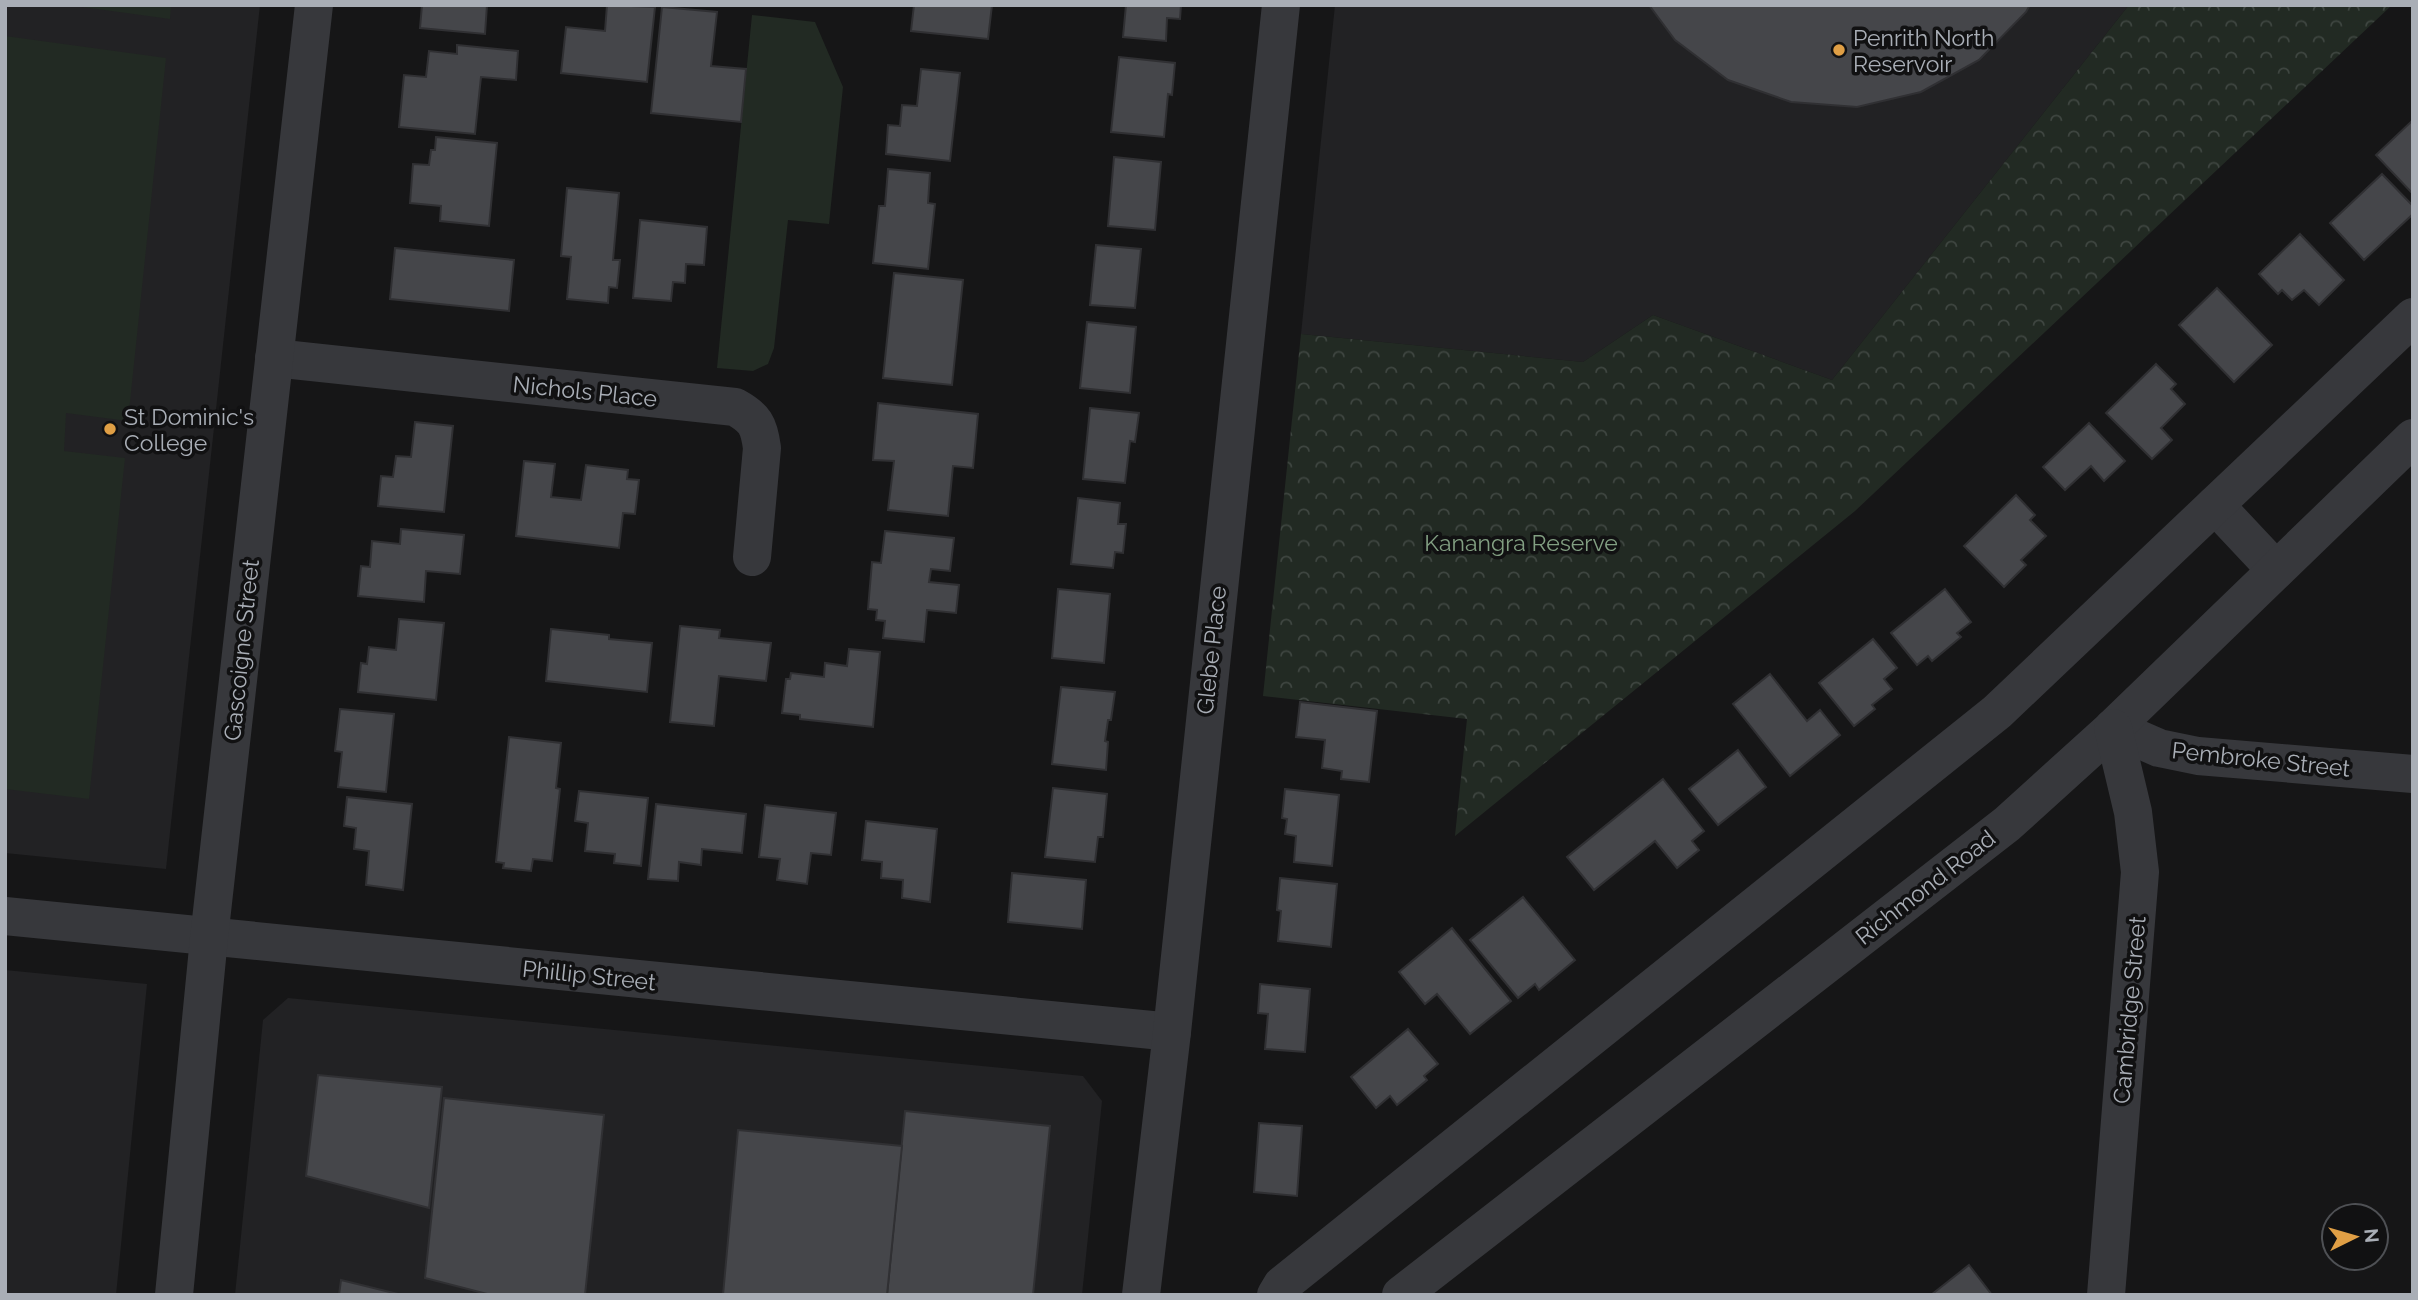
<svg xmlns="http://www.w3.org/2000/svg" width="2418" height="1300" font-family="Raleway,sans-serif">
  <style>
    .built { fill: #222224 }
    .grass { fill: #222a23 }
    .park { fill: url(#park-crowns) }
    .building { fill: #45464a; stroke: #303033; stroke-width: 2 }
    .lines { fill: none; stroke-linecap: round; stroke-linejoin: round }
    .minor { stroke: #37383c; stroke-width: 38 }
    .poi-dot { fill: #e09f45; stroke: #111112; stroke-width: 2.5 }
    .labels { text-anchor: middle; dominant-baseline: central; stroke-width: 7; stroke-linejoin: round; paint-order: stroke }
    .poi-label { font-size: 23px; fill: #a9aeb6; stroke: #111112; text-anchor: start }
    .street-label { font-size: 23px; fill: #a9aeb6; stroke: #111112 }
    .park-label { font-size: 23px; fill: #829f82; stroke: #111112 }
  </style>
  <defs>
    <pattern id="park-crowns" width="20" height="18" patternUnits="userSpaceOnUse" patternTransform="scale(1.75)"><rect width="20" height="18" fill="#222a23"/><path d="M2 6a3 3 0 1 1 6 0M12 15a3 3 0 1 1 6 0" fill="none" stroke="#3f4641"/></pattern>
  </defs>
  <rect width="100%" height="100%" fill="#161617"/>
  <g class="built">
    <path d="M 5,5 L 260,5 L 166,869 L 5,853 Z"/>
    <path d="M 1335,5 L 2129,5 L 1832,380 L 1653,315 L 1583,362 L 1301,334 Z"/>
    <path d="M 5,970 L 147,984 L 116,1295 L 5,1295 Z"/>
    <path d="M 288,998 L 1083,1076 L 1102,1101 L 1082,1295 L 235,1295 L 263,1020 Z"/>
  </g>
  <g class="grass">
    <path d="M 68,5 L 171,5 L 170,19 Z"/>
    <path d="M 752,15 L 815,22 L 843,87 L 829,224 L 788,220 L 774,348 L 768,364 L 753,371 L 717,368 Z"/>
    <path d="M 5,36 L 166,58 L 128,421 L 66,413 L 64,451 L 125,458 L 89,799 L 5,789 Z"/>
  </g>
  <path class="park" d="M 2129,5 L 2392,5 L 1855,511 L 1455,836 L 1467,719 L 1263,696 L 1301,334 L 1583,362 L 1653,315 L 1832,380 Z"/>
  <g class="building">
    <path d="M 422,5 L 487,5 L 485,34 L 420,28 Z"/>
    <path d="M 607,5 L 655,7 L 647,82 L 561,73 L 566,27 L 605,31 Z"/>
    <path d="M 914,5 L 992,5 L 988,39 L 911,31 Z"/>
    <path d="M 1126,5 L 1181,5 L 1180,19 L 1167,18 L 1166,41 L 1123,37 Z"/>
    <path d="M 1649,5 L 2030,5 L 2026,12 L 1979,60 L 1921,92 L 1857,107 L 1791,102 L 1728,80 L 1675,40 Z"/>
    <path d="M 662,7 L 717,12 L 711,66 L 746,69 L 741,122 L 651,113 Z"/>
    <path d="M 457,45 L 518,51 L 516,80 L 481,77 L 475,134 L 399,127 L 404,75 L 426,77 L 429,51 L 457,54 Z"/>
    <path d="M 1119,57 L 1175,63 L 1172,95 L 1168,94 L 1164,137 L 1111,132 Z"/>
    <path d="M 921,69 L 960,73 L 950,161 L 886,154 L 888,125 L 900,126 L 902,105 L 917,106 Z"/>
    <path d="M 2413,120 L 2413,194 L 2376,155 Z"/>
    <path d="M 436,137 L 497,143 L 489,226 L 440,221 L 441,206 L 410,203 L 413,164 L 429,165 L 431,150 L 435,150 Z"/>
    <path d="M 1114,157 L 1161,162 L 1155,230 L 1108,226 Z"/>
    <path d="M 888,169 L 930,173 L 928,203 L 935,204 L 928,269 L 873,263 L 879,206 L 885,206 Z"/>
    <path d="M 2382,174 L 2413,206 L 2413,214 L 2364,260 L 2330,223 Z"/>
    <path d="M 567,188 L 619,193 L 613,260 L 620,260 L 617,288 L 609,287 L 608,303 L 567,299 L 571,257 L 561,256 Z"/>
    <path d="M 640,220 L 707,227 L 704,265 L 686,264 L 685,283 L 673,282 L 671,301 L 633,298 Z"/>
    <path d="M 2300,234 L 2344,280 L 2319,305 L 2304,290 L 2292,300 L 2282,290 L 2278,294 L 2259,274 Z"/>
    <path d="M 1096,245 L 1141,249 L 1135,308 L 1090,305 Z"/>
    <path d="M 395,248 L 514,260 L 509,311 L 390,299 Z"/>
    <path d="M 894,273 L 963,280 L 952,385 L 883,378 Z"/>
    <path d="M 2217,288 L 2272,345 L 2234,382 L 2179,325 Z"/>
    <path d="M 1087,322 L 1136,327 L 1130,393 L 1080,388 Z"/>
    <path d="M 2156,364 L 2176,384 L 2171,389 L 2185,404 L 2161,428 L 2172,440 L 2152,459 L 2106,413 Z"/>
    <path d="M 878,403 L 978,414 L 973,468 L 953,466 L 948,516 L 888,510 L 894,461 L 873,460 Z"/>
    <path d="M 1090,408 L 1139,413 L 1135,442 L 1130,441 L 1125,483 L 1083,479 Z"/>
    <path d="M 415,422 L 453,426 L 444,512 L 378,506 L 381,476 L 393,477 L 396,456 L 411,457 Z"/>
    <path d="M 2089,423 L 2125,461 L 2104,481 L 2091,466 L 2065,490 L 2043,467 Z"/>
    <path d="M 524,461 L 555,464 L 551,497 L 581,500 L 586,465 L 628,470 L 627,479 L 639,480 L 635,514 L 623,513 L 619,548 L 516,536 Z"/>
    <path d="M 2016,495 L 2035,515 L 2030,520 L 2046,536 L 2021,560 L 2026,565 L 2004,587 L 1964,546 Z"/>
    <path d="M 1078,498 L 1120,503 L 1118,524 L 1126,524 L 1123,553 L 1115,552 L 1113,568 L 1071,564 Z"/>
    <path d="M 401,529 L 464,535 L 460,574 L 426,571 L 424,602 L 358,596 L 361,566 L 370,567 L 372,541 L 400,544 Z"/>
    <path d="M 885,531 L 954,538 L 950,571 L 931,569 L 929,582 L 959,585 L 956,613 L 927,610 L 924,642 L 883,638 L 885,621 L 876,620 L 877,610 L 868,609 L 872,562 L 881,563 Z"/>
    <path d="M 1058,589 L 1110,594 L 1104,663 L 1052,658 Z"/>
    <path d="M 1945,589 L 1971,622 L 1957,633 L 1961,637 L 1932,661 L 1928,656 L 1917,665 L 1891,633 Z"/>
    <path d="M 399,619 L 444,623 L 436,700 L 358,692 L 361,663 L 367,664 L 369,647 L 396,650 Z"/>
    <path d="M 680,626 L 720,630 L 719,638 L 771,643 L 766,681 L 719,676 L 714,726 L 670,722 Z"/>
    <path d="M 551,629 L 609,635 L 609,639 L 652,643 L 647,692 L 546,681 Z"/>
    <path d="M 1873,639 L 1897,668 L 1884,679 L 1892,689 L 1872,705 L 1875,709 L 1854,726 L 1819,683 Z"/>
    <path d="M 849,649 L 880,652 L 873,727 L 800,719 L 800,715 L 782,713 L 786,679 L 790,679 L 791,673 L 824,677 L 825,663 L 847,666 Z"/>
    <path d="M 1770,674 L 1807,721 L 1820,710 L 1840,735 L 1790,776 L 1733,704 Z"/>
    <path d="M 1061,687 L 1115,692 L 1111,720 L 1108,720 L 1105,741 L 1108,742 L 1106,770 L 1052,764 Z"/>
    <path d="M 1300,702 L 1377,711 L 1369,782 L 1341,779 L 1342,771 L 1322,768 L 1325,740 L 1296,737 Z"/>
    <path d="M 340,709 L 394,714 L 386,792 L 338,787 L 342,752 L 335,751 Z"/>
    <path d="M 509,737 L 561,743 L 556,788 L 560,789 L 552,861 L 533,859 L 531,871 L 503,868 L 504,863 L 496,862 Z"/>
    <path d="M 1738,750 L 1766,787 L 1718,825 L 1689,789 Z"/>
    <path d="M 1663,779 L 1704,831 L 1692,841 L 1699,850 L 1677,868 L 1655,841 L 1594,890 L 1567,857 Z"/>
    <path d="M 1053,788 L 1107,794 L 1103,837 L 1098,837 L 1095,862 L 1045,857 Z"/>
    <path d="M 1285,789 L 1339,795 L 1332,866 L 1294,862 L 1296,836 L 1285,834 L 1287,819 L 1282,818 Z"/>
    <path d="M 579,791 L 648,798 L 641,866 L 614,863 L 615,854 L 585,851 L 588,823 L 575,821 Z"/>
    <path d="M 347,797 L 412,804 L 403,890 L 366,885 L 369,851 L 354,849 L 356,828 L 344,826 Z"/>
    <path d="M 656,804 L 746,814 L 742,853 L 702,849 L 701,865 L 679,862 L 678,881 L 648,879 Z"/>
    <path d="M 765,805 L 836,813 L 831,855 L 811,853 L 807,884 L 777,880 L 780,859 L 759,857 Z"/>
    <path d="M 866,821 L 937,829 L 930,902 L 902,898 L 903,880 L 881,878 L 882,862 L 862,860 Z"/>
    <path d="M 1012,873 L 1086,880 L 1082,929 L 1008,922 Z"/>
    <path d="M 1280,878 L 1337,884 L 1331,947 L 1278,941 L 1281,911 L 1277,910 Z"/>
    <path d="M 1523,897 L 1575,960 L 1539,990 L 1535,984 L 1518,998 L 1470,940 Z"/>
    <path d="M 1452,928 L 1511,1001 L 1470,1034 L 1437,994 L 1425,1004 L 1399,972 Z"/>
    <path d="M 1260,984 L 1310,989 L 1305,1052 L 1265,1049 L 1268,1014 L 1258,1013 Z"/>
    <path d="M 1408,1029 L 1438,1064 L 1424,1076 L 1427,1080 L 1397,1105 L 1390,1096 L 1376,1108 L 1351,1077 Z"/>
    <path d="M 318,1075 L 442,1087 L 429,1208 L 306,1176 Z"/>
    <path d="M 444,1098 L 604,1115 L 585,1295 L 491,1295 L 425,1278 Z"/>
    <path d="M 905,1111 L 1050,1126 L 1033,1295 L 887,1295 Z"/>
    <path d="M 1259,1123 L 1302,1126 L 1297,1196 L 1254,1192 Z"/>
    <path d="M 738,1130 L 902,1146 L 887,1295 L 723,1295 Z"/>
    <path d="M 1969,1265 L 1992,1295 L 1931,1295 Z"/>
    <path d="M 341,1280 L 402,1295 L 339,1295 Z"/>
  </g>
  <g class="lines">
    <g class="minor">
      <path d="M 274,358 L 735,407 C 755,418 759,425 762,448 L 752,557"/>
      <path d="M 2215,505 L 2276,570"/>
      <path d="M 2113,728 L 2159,748 L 2198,756 L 2413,774"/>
      <path d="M 5,916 L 1172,1032"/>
      <path d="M 174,1295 L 209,938 L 314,5"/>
      <path d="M 1141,1295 L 1172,1032 L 1281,5"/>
      <path d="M 1276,1295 L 1282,1285 L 1997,712 L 2413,317"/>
      <path d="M 1401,1295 L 2007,824 L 2113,728 L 2413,438"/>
      <path d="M 2106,1295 L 2140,872 L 2133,812 L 2113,728"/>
    </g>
  </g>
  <g class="poi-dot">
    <circle cx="1839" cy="50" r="7"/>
    <circle cx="110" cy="429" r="7"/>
  </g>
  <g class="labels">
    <g class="poi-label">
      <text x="1853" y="37">Penrith North<tspan x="1853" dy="26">Reservoir</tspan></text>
      <text x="124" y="416">St Dominic's<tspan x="124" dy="26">College</tspan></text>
    </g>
    <g class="street-label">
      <text transform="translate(585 391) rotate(6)">Nichols Place</text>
      <text transform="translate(241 650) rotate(-84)">Gascoigne Street</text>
      <text transform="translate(1211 650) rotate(-84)">Glebe Place</text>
      <text transform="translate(2261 759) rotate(6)">Pembroke Street</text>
      <text transform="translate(1925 887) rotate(-38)">Richmond Road</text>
      <text transform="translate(589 975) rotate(6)">Phillip Street</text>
      <text transform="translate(2129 1010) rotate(-85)">Cambridge Street</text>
    </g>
    <g class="park-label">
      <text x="1521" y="542">Kanangra Reserve</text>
    </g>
  </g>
  <rect width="2418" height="1300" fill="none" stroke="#a9aeb6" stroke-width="14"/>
  <g transform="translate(2355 1237) rotate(85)"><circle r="33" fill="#111112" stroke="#4e5054" stroke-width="2"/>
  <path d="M0-5L12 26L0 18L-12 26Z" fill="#e09f45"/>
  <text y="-10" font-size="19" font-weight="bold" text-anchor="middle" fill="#a9aeb6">N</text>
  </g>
</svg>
